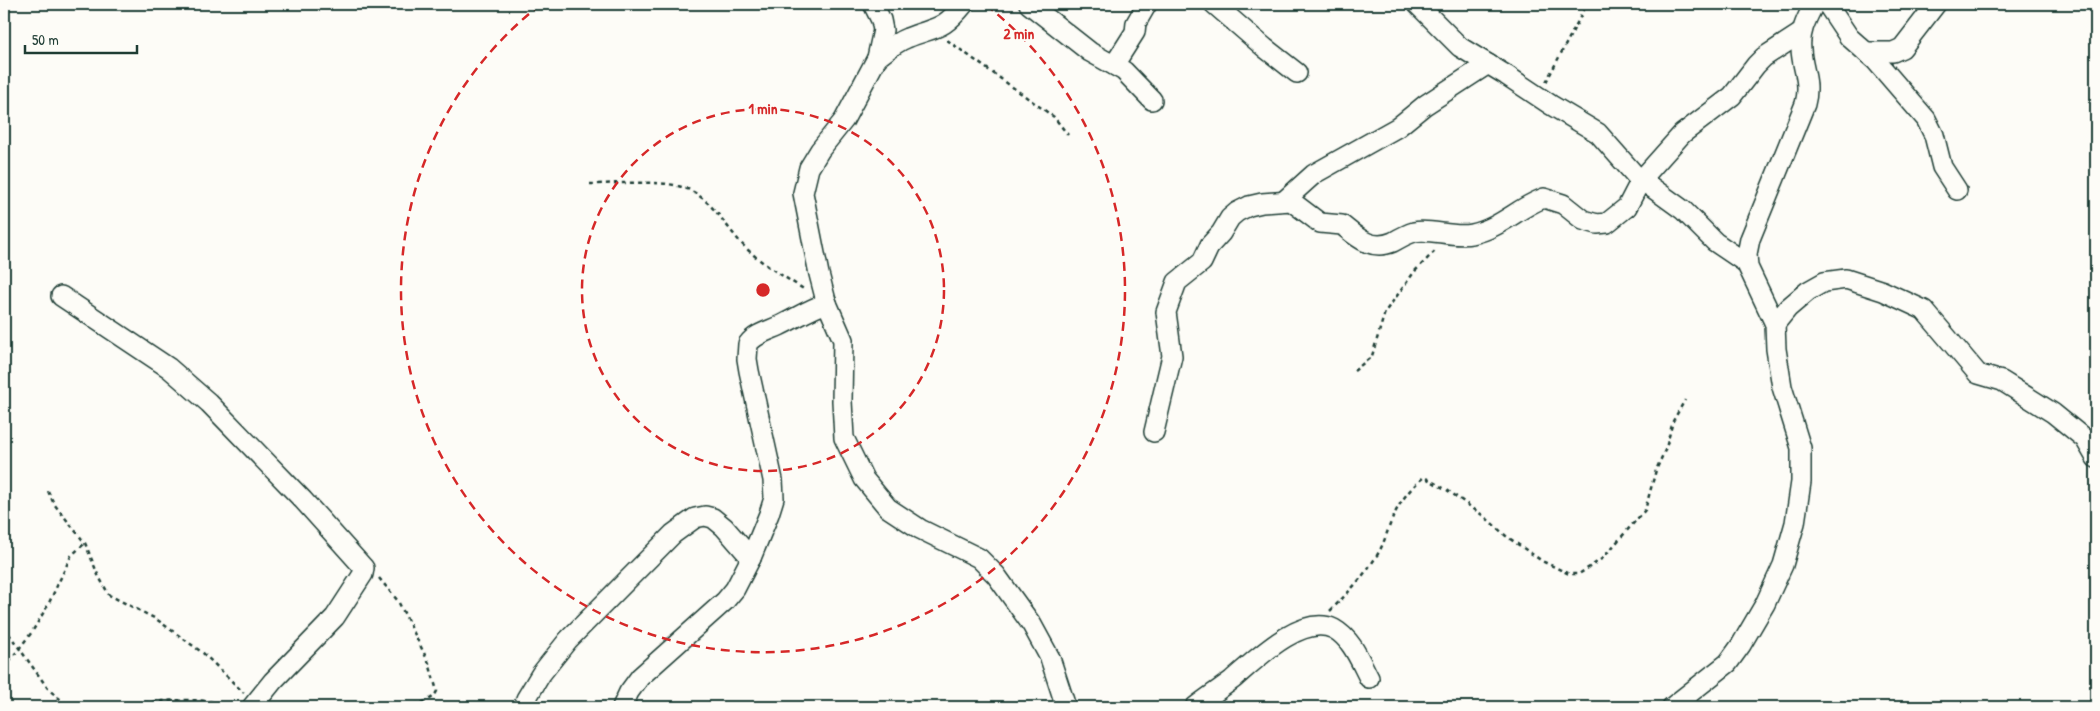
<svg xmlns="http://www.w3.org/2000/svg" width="2100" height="711" font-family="'Patrick Hand',sans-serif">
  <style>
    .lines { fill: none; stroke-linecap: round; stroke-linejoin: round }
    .minor-casing { stroke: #1f3d34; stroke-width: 22 }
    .path { stroke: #1f3d34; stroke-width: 2.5; stroke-dasharray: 4 4; stroke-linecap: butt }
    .minor { stroke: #fdfcf7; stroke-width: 19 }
    .ring { fill: none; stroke: #d62828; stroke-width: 2.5; stroke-dasharray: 9 6 }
    .centre { fill: #d62828; stroke: #fdfcf7; stroke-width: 2.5 }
    .ring-label { font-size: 15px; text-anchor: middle; font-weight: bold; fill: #d62828; stroke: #fdfcf7; stroke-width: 4; stroke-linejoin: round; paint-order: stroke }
  </style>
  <rect width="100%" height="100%" fill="#fdfcf7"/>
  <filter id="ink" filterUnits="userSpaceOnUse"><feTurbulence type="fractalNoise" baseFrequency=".02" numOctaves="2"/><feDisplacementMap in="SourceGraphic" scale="10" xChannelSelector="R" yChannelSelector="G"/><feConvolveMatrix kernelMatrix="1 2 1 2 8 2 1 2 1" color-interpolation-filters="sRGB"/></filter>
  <g filter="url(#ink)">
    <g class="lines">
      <defs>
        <g id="minor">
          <path d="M 873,4 L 881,20 L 883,30 L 877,58 L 844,120 L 820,150 L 809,168 L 803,193 L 819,274 L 826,301 L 843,340 L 842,401 L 844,438 L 864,479 L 888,508 L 920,529 L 979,558 L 996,575 L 1032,625 L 1050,658 L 1066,707"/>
          <path d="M 1029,4 L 1090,52 L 1124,71 L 1152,100"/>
          <path d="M 1214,4 L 1265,48 L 1297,73"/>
          <path d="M 1417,4 L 1460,47 L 1506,75 L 1551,105 L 1598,133 L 1636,176 L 1683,210 L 1715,242 L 1746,263"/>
          <path d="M 1827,4 L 1849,37 L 1876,61 L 1926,119 L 1934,135 L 1942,167 L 1957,190"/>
          <path d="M 1866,52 L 1893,52 L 1902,48 L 1936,4"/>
          <path d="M 877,58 C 887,50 896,42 907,38 C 937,26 942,31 964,4"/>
          <path d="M 1114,65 L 1135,32 L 1136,23 L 1147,4"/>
          <path d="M 1284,201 L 1314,174 L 1398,127 L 1425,105 L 1488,64"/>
          <path d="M 61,296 L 169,368 L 209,403 L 303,500 L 364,568 L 363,574 L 335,617 L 273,681 L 252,707"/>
          <path d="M 1775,324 L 1788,308 L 1808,291 L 1824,282 L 1846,279 L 1883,291 L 1924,310 L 1978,374 L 2002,381 L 2053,413 L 2085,439 L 2096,458"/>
          <path d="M 1154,432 L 1172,356 L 1166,312 L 1177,282 L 1202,262 L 1210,245 L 1221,233 L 1230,218 L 1237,212 L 1249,206 L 1262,203 L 1291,201 L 1320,223 L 1342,225 C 1358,238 1371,251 1393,242 C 1400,238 1407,234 1414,232 C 1430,228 1452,238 1472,234 C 1499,229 1519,207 1544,198 L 1563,204 L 1583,220 L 1597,224 L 1607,223 L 1627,207 L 1641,180 L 1682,134 L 1732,96 L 1756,65 L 1764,57 L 1801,33"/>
          <path d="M 523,707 L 526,699 L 541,674 L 568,640 L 673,534 L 695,518 L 705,516 L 713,518 L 724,527 L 751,558"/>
          <path d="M 622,707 L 629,692 L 640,677 L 725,601 L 735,589 L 751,558 L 769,514 L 774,498 L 773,480 L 749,371 L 747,359 L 748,344 C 755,334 768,331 779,326 C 796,318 809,309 827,303"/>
          <path d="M 1195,707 C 1207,698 1220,689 1232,680 C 1254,661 1302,613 1334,629 C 1352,639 1360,661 1369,678"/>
          <path d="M 1672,707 L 1728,663 L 1741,645 L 1765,604 L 1783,565 L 1795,523 L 1801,482 L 1801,448 L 1782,387 L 1776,349 L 1775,324 L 1748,267 L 1747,254 L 1750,239 L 1805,104 C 1811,81 1802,70 1801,49 C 1799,32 1807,18 1814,4"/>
        </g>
      </defs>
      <use href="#minor" class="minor-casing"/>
      <g class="path">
        <path d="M 947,40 L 1054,117 L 1068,135"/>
        <path d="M 1546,82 L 1587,4"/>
        <path d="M 590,184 C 615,184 655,180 678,186 C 711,193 726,230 748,250 C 765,266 785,277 805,290"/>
        <path d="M 1354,371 L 1372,356 L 1385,312 L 1415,271 L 1436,250"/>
        <path d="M 48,491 L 54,504 L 85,543 L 98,575 L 109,595 L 156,619 L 203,653 L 244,693"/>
        <path d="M 379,578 L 398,601 L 429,663 L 437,691 C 433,702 417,703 408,707"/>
        <path d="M 1330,611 C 1348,593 1366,574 1379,552 C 1385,541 1387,531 1392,520 C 1398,504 1410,488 1424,477 L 1447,490 L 1485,517 L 1506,536 L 1542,561 L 1569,574 L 1579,574 L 1603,558 L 1645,510 L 1656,470 L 1666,448 L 1673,421 L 1685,400"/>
        <path d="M 4,627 L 49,690 L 70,707"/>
        <path d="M 4,668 L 32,632 L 48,605 L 71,556 L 85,543"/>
        <path d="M 121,707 C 147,701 206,695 230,707"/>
      </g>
      <use href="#minor" class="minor"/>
    </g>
  </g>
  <g class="ring">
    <circle cx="763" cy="290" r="181"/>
    <path d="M986 5A362 362 0 1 1 540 5"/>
  </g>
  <circle cx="763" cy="290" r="8" class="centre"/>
  <g class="ring-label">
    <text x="1019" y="39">2 min</text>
    <text x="763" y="114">1 min</text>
  </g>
  <rect width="2100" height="711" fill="none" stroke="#fdfcf7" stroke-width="20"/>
  <rect x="10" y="10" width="2080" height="691" fill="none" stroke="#1f3d34" stroke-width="2" filter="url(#ink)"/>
  <path d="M25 45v8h112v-8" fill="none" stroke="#1f3d34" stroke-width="2.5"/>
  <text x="32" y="45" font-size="15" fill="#1f3d34" stroke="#fdfcf7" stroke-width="4" paint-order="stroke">50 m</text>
</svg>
